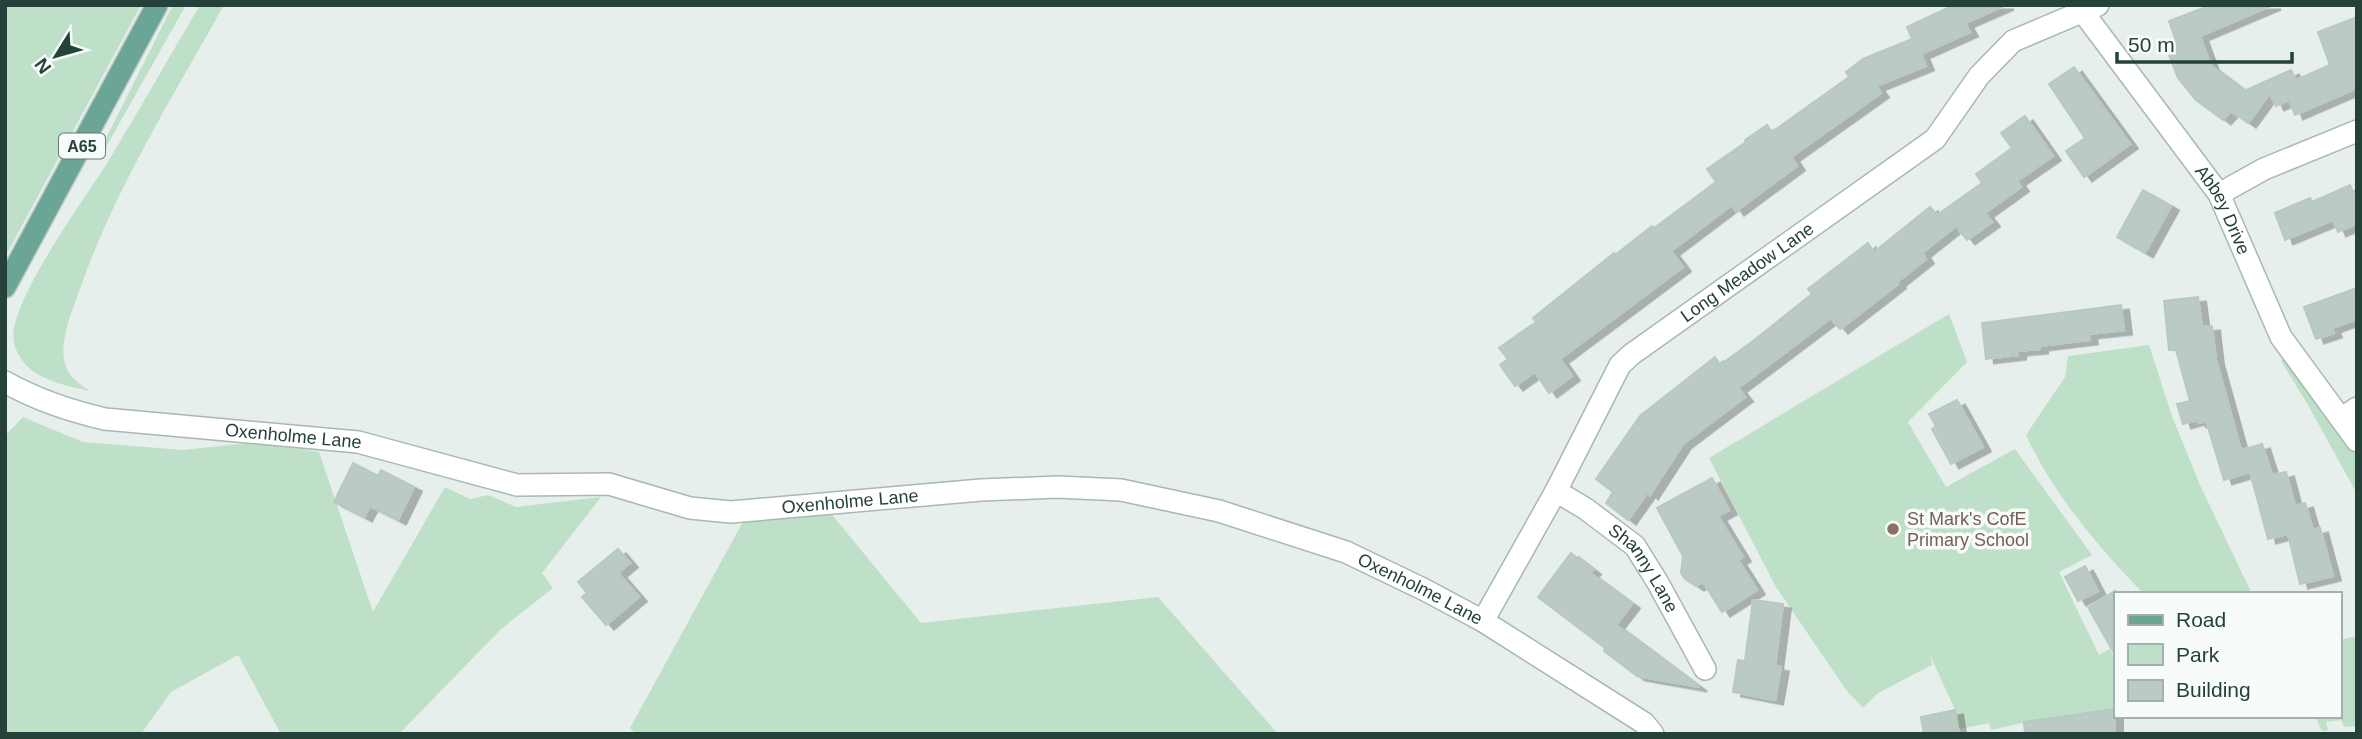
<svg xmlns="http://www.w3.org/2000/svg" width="2362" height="739" font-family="Arial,sans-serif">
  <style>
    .green { fill: #bfe0c8 }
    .building { fill: #bbcac4; stroke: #b8c9c2; stroke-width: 2; filter: url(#shadow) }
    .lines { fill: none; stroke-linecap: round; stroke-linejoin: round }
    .minor-casing { stroke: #a8b8b2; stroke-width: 24 }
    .primary-casing { stroke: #c2cac8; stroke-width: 24 }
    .minor { stroke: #fff; stroke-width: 21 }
    .primary { stroke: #6aa596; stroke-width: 21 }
    .education-dot { fill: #8d6e63; stroke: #f7fbf9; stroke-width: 2.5 }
    .labels { text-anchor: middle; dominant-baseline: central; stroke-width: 7; stroke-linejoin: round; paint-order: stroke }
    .shield { fill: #f7fbf9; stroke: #637a73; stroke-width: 2 }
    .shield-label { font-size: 16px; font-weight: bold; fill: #24423a }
    .street-label { font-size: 18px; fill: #24423a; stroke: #f7fbf9 }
    .education-label { font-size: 18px; fill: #785e54; stroke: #f7fbf9; text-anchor: start }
  </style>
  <defs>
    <filter id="shadow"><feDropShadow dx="8" dy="4.5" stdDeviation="0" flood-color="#0004"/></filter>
  </defs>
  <rect width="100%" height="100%" fill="#e6efeb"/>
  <g class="green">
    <path d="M 5,5 L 141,5 L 5,257 Z"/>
    <path d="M 173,5 L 186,5 L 102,154 L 101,148 Z"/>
    <path d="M 200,5 L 224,5 C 171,100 112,194 77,297 C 70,316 61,339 64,359 C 67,376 77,382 90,391 C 59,384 23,378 14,343 C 5,305 90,192 111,157 C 141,106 170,56 200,5 Z"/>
    <path d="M 1949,314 L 1967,362 L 1908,422 L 1946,487 L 2015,449 L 2092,555 L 2059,572 L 2099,655 L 2110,649 L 2115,660 L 2115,709 L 2031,721 L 1991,730 L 1989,723 L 1959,729 L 1955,710 L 1931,657 L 1932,665 L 1878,693 L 1863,708 L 1847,691 L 1776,587 L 1709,458 Z"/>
    <path d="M 2149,345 L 2172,416 L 2200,485 L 2252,594 L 2144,594 C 2099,548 2053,494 2026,435 L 2065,377 L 2068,356 Z"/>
    <path d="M 2287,358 L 2357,456 L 2357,494 L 2308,405 L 2281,361 Z"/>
    <path d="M 23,417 L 83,442 L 183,450 L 259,442 L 319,452 L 373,612 L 445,487 L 470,499 L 488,495 L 516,507 L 601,497 L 542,573 L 553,588 L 501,629 L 399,734 L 281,734 L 238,655 L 171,692 L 141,734 L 5,734 L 5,436 Z"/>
    <path d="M 829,511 L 921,623 L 1158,597 L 1278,734 L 636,734 L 630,728 L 744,520 Z"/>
    <path d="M 2357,636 L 2357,726 L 2344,727 L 2341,720 L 2326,722 L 2328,730 L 2322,731 L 2315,716 L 2339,716 L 2339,640 Z"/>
  </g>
  <g class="building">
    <path d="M 1954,5 L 2006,5 L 1965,23 L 1970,32 L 1921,54 L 1926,66 L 1876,86 L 1881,93 L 1791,157 L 1797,166 L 1736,211 L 1732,205 L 1671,251 L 1683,267 L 1560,359 L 1572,376 L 1549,393 L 1535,372 L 1515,386 L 1500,365 L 1508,359 L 1499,348 L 1536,322 L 1533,318 L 1614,253 L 1615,255 L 1652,226 L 1654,228 L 1716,182 L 1707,169 L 1746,142 L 1745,140 L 1767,125 L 1772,132 L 1849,77 L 1846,72 L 1863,59 L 1912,39 L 1907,27 Z"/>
    <path d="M 2211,5 L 2273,5 L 2200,36 L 2211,66 L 2244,91 L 2291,70 L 2296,80 L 2330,65 L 2318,32 L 2357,17 L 2357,88 L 2295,115 L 2289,100 L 2276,106 L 2270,93 L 2248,123 L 2231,111 L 2223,120 L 2196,100 L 2178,78 L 2165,45 L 2176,41 L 2169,21 Z"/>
    <path d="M 2074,67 L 2130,144 L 2084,177 L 2066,151 L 2085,138 L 2049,84 Z"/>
    <path d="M 2025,116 L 2053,156 L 2017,181 L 2021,187 L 1985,213 L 1992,222 L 1967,240 L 1956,226 L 1922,253 L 1926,259 L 1897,282 L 1898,284 L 1840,329 L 1831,318 L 1738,388 L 1745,397 L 1683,444 L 1650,495 L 1648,492 L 1628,520 L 1606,503 L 1613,492 L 1596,479 L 1640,416 L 1715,357 L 1720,365 L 1753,341 L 1812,294 L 1808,289 L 1868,243 L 1874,252 L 1930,207 L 1937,215 L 1982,183 L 1976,174 L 2012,148 L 2001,133 Z"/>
    <path d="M 2350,185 L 2357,202 L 2357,224 L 2338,232 L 2333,220 L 2285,240 L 2275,213 L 2310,198 L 2312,202 Z"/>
    <path d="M 2143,190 L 2171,206 L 2145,253 L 2117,237 Z"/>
    <path d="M 2357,288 L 2357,319 L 2332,328 L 2334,333 L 2316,339 L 2304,307 Z"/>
    <path d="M 2198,297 L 2202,327 L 2212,326 L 2216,360 L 2241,450 L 2262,444 L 2272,475 L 2286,472 L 2295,506 L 2305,503 L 2313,530 L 2320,528 L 2333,576 L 2300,584 L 2288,534 L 2268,539 L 2250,472 L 2224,480 L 2206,421 L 2198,423 L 2197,420 L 2183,424 L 2177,404 L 2190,401 L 2176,350 L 2169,350 L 2164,301 Z"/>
    <path d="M 2121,305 L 2124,330 L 2089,334 L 2090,340 L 2040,346 L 2040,349 L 2018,351 L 2018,355 L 1986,359 L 1982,323 Z"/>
    <path d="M 1957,400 L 1983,447 L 1951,464 L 1932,429 L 1936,426 L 1929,414 Z"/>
    <path d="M 353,463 L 378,476 L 381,470 L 414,487 L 398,520 L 370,506 L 364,517 L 334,502 Z"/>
    <path d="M 1712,478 L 1729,510 L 1718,516 L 1743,557 L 1738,560 L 1757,590 L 1722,612 L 1703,582 L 1696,586 L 1685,579 L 1681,573 L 1683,556 L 1657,508 Z"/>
    <path d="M 618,549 L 630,563 L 618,573 L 639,597 L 606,625 L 582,597 L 587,593 L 578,582 Z"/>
    <path d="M 1571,553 L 1593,570 L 1590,573 L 1632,604 L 1616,625 L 1699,687 L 1637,676 L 1604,651 L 1605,648 L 1538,597 Z"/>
    <path d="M 2085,566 L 2098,591 L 2078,601 L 2065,577 Z"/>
    <path d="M 2115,591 L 2115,655 L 2088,607 Z"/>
    <path d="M 1753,600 L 1783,604 L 1775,666 L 1781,667 L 1775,700 L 1733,692 L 1738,660 L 1745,661 Z"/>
    <path d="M 2115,709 L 2115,734 L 2025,734 L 2024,722 Z"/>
    <path d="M 1955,710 L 1959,734 L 1924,734 L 1921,717 Z"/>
  </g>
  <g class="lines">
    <defs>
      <g id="minor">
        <path id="s1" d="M 2083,12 L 2219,194 L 2281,337 L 2341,419 L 2357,408"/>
        <path d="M 2219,194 L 2264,169 L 2357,131"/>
        <path id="s2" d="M 5,382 C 37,400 70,411 105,419 L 358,442 L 517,485 L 609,484 L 690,508 L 731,512 L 981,490 L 1058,487 L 1121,490 L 1219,511 L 1346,552 L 1425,590 L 1483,621 L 1644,723 L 1653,734"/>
        <path d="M 2341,419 L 2357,441"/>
        <path id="s3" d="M 1556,491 L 1586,509 L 1635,546 L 1658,583 L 1705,669"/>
        <path id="s4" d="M 1483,621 L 1556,491 L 1620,365 L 1632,354 L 1935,139 L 1979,76 L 2013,41 L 2098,5"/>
      </g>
      <path id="primary" d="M 5,287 L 157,5"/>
    </defs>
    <use href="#minor" class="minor-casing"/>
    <use href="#primary" class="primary-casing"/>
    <use href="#minor" class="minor"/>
    <use href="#primary" class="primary"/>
  </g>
  <circle class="education-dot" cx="1893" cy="529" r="7"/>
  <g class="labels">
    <rect class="shield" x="59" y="133.5" width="46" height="25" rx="5"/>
    <g class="shield-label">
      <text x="82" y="146">A65</text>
    </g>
    <g class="street-label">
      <text stroke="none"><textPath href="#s1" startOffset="243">Abbey Drive</textPath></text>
      <text stroke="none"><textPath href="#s4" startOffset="448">Long Meadow Lane</textPath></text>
      <text stroke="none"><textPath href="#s2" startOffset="296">Oxenholme Lane</textPath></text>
      <text stroke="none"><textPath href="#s2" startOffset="863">Oxenholme Lane</textPath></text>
      <text stroke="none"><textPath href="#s3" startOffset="119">Shanny Lane</textPath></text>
      <text stroke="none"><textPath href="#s2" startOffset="1451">Oxenholme Lane</textPath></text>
    </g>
    <g class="education-label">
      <text x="1907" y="519">St Mark's CofE<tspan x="1907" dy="21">Primary School</tspan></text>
    </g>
  </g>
  <rect width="2362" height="739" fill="none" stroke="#24423a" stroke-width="14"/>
  <rect x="2114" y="592" width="228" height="126" fill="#f7fbf9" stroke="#a3b1ad" stroke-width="2"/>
  <rect x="2128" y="615" width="35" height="10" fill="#6aa596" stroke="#a3b1ad" stroke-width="2"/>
  <text x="2176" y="627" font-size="21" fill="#24423a">Road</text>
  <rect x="2128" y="644" width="35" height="21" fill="#bfe0c8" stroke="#a3b1ad" stroke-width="2"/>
  <text x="2176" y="662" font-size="21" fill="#24423a">Park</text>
  <rect x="2128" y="680" width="35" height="21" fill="#bbcac4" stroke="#a3b1ad" stroke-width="2"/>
  <text x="2176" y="697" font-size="21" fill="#24423a">Building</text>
  <g transform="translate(56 56) rotate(233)" stroke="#f7fbf9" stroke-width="5" paint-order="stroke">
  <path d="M0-5L12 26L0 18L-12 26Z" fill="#24423a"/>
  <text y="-10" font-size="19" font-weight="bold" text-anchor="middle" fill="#24423a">N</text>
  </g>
  <path d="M2117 52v10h175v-10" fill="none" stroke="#24423a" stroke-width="3.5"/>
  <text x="2128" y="52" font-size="21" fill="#24423a" stroke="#f7fbf9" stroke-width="5" paint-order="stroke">50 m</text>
</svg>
